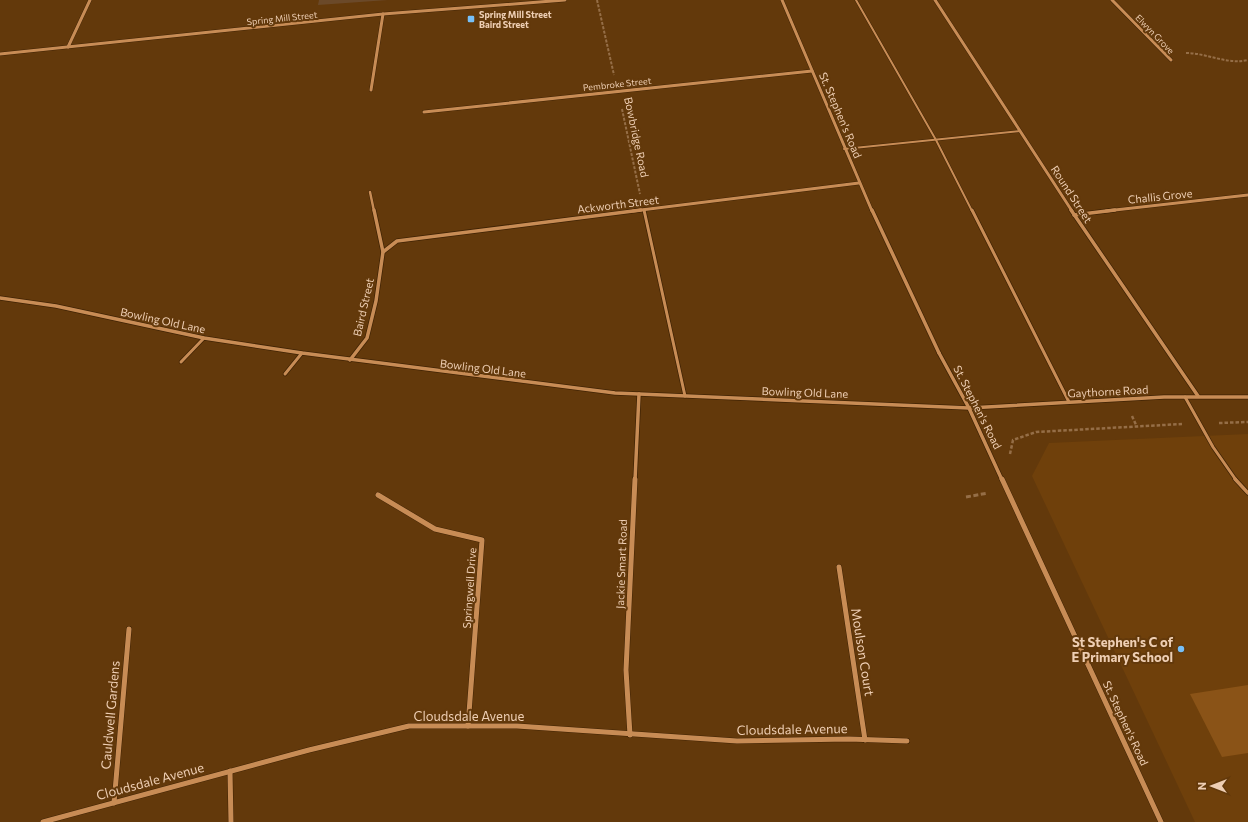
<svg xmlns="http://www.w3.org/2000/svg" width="1248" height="822" font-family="Commissioner,sans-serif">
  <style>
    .built { fill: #6f400b }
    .green { fill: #6b4929 }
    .building { fill: #8a5317 }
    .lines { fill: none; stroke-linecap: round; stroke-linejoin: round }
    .service-far2-casing { stroke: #402304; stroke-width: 3 }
    .service-far1-casing { stroke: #402304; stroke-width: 4.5 }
    .service-casing { stroke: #402304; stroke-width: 5 }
    .pedestrian-far1-casing { stroke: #402304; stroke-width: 3.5 }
    .pedestrian-casing { stroke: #402304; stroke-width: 5 }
    .minor-far2-casing { stroke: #402304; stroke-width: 4 }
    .minor-far1-casing { stroke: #402304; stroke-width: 5 }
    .minor-casing { stroke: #402304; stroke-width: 6 }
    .path-far2 { stroke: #956e47; stroke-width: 2; stroke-dasharray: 3 1.5; stroke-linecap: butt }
    .path-far1 { stroke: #956e47; stroke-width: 2.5; stroke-dasharray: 3.5 2; stroke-linecap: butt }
    .path { stroke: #956e47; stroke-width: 3; stroke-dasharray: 5 2.5; stroke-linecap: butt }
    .service-far2 { stroke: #c88c55; stroke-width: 2 }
    .service-far1 { stroke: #c88c55; stroke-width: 3 }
    .service { stroke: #c88c55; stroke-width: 3.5 }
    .pedestrian-far1 { stroke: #c88c55; stroke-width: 2.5 }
    .pedestrian { stroke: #c88c55; stroke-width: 3.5 }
    .minor-far2 { stroke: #c88c55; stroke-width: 3 }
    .minor-far1 { stroke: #c88c55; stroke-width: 3.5 }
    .minor { stroke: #c88c55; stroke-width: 5 }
    .poi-dot { fill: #77c0f7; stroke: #63390b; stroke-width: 1.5 }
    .labels { text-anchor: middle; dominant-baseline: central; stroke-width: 4; stroke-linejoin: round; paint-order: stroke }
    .far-poi-label { font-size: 9px; font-weight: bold; fill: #eeceb3; stroke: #63390b; text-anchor: start }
    .far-street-label { font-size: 9px; fill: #eeceb3; stroke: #63390b }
    .street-label { font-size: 11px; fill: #eeceb3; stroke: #63390b }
    .near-poi-label { font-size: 13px; font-weight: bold; fill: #eeceb3; stroke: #63390b; text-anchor: end }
    .near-street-label { font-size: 13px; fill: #eeceb3; stroke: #63390b }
  </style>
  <rect width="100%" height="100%" fill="#63390b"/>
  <path class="built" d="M 1248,434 L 1248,822 L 1195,822 L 1032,476 L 1049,443 Z"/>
  <path class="green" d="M 319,0 L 388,0 L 318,5 Z"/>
  <path class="building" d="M 1248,685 L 1248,753 L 1222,757 L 1190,694 Z"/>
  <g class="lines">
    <defs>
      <g id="service-far2">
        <path d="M 856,0 L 936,140 L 972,211"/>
        <path d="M 844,149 L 1020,131"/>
      </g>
      <g id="service-far1">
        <path d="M 644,210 L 685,396"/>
        <path d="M 972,210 L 1069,402"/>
        <path d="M 181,362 L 204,338"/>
        <path d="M 285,374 L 302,353"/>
        <path d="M 1185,397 L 1213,447 L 1236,480"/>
      </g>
      <path id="service" d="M 1235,479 L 1248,493"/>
      <path id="pedestrian-far1" d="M 370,192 L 374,211"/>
      <g id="pedestrian">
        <path d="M 374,210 L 383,252"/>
        <path d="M 939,353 L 969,408"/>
      </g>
      <g id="minor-far2">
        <path d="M 782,0 L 872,211"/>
        <path d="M 935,0 L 1072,211"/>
        <path d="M 1112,0 L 1171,60"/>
        <path d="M 68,47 L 90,0"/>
        <path d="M 0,54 L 383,14 L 565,0"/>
        <path d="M 371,90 L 383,14"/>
        <path d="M 424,112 L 812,71"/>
        <path d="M 633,211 L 859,183"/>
        <path d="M 1106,211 L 1248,195"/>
      </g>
      <g id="minor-far1">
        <path d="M 872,210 L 939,353"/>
        <path d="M 1071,210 L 1198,396"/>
        <path d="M 1074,215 L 1115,210"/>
        <path d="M 0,298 L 56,306 L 204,338 L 302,353 L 615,393 L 969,408 L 1164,397 L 1248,397"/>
        <path d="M 350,360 L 367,338 L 376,301 L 383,252 L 397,241 L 641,210"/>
        <path d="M 969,408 L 1002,480"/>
        <path d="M 635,480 L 639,394"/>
      </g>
      <g id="minor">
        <path d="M 1002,479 L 1161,822"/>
        <path d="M 378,495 L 435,529 L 482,540 L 468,726"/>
        <path d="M 839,567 L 865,740"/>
        <path d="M 630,735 L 626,670 L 635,479"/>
        <path d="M 230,771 L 231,822"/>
        <path d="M 114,803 L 129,629"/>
        <path d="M 43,822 L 309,750 L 409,726 L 517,726 L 737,741 L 849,739 L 907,741"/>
      </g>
    </defs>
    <use href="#service-far2" class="service-far2-casing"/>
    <use href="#service-far1" class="service-far1-casing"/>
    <use href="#service" class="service-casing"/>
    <use href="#pedestrian-far1" class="pedestrian-far1-casing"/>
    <use href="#pedestrian" class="pedestrian-casing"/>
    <use href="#minor-far2" class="minor-far2-casing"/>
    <use href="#minor-far1" class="minor-far1-casing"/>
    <use href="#minor" class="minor-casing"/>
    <g class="path-far2">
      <path d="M 597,0 L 614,75"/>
      <path d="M 1186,53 C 1207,53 1227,65 1248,60"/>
      <path d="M 622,109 L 640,194"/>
    </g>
    <g class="path-far1">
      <path d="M 1132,416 L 1137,427"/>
      <path d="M 1219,423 L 1248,422"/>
      <path d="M 1010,454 L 1013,440 L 1036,432 L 1182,424"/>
    </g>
    <path class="path" d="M 966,497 L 988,493"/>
    <use href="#service-far2" class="service-far2"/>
    <use href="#service-far1" class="service-far1"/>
    <use href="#service" class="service"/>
    <use href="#pedestrian-far1" class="pedestrian-far1"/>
    <use href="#pedestrian" class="pedestrian"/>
    <use href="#minor-far2" class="minor-far2"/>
    <use href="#minor-far1" class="minor-far1"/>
    <use href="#minor" class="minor"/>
  </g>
  <g class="poi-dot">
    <rect x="467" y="15" width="8" height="8" rx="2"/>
    <circle cx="1181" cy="649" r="4"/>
  </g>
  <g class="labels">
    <g class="far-poi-label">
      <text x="479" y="14">Spring Mill Street<tspan x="479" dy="10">Baird Street</tspan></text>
    </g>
    <g class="far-street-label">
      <text transform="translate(282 18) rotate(-6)">Spring Mill Street</text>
      <text transform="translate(1155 34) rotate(46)">Elwyn Grove</text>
      <text transform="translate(617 84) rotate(-6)">Pembroke Street</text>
    </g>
    <g class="street-label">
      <text transform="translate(841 115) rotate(67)">St. Stephen's Road</text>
      <text transform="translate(637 137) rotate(78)">Bowbridge Road</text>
      <text transform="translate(1072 194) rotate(57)">Round Street</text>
      <text transform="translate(1160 196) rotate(-6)">Challis Grove</text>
      <text transform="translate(618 204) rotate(-7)">Ackworth Street</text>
      <text transform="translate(363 307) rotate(-77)">Baird Street</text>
      <text transform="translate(163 320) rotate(12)">Bowling Old Lane</text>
      <text transform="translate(483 368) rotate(7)">Bowling Old Lane</text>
      <text transform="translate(1108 391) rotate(-3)">Gaythorne Road</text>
      <text transform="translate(805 392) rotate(2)">Bowling Old Lane</text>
      <text transform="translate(978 407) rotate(63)">St. Stephen's Road</text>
      <text transform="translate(621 564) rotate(-88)">Jackie Smart Road</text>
      <text transform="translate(469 588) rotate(-86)">Springwell Drive</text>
      <text transform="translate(1126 723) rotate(65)">St. Stephen's Road</text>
    </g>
    <g class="near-poi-label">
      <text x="1173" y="642">St Stephen's C of<tspan x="1173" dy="15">E Primary School</tspan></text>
    </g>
    <g class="near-street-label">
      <text transform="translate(863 652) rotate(81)">Moulson Court</text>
      <text transform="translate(110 715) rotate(-85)">Cauldwell Gardens</text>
      <text x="469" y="716">Cloudsdale Avenue</text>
      <text transform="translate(792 729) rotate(-1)">Cloudsdale Avenue</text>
      <text transform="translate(150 781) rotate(-15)">Cloudsdale Avenue</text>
    </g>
  </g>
  <g transform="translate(1212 786) rotate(270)" stroke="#63390b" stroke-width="3" paint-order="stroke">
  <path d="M0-3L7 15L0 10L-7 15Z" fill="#eeceb3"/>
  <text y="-6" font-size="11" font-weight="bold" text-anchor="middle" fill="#eeceb3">N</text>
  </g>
</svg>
